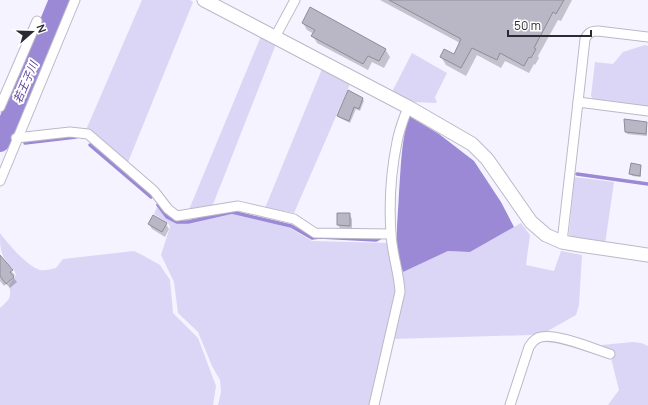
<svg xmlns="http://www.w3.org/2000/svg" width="648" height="405" font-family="Manrope,'Noto Sans JP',sans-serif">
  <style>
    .green { fill: #dbd5f6 }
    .water { fill: #9b89d6 }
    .shadow { fill: #0003 }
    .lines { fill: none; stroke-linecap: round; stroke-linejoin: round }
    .stream { stroke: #9b89d6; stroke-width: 3.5 }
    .river { stroke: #9b89d6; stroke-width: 20 }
    .building { fill: #b9b7c5; stroke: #8f8d9a }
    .street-casing { stroke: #bcb9c7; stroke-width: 11 }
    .secondary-casing { stroke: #bcb9c7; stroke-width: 15 }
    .street { stroke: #fff; stroke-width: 9 }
    .secondary { stroke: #fff; stroke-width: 13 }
    .labels { text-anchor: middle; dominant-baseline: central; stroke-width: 4; stroke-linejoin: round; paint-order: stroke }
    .water-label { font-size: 11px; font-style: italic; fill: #593d98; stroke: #fff }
  </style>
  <rect width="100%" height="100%" fill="#f5f3ff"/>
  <g class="green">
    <path d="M 142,0 L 190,0 L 193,2 L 128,162 L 86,130 Z"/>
    <path d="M 261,36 L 276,44 L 212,207 L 188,212 Z"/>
    <path d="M 645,45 L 648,46 L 648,106 L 593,99 L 591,96 L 595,62 L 613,64 L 623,52 Z"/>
    <path d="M 412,53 L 447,73 L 435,97 L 437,103 L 411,102 L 392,92 Z"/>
    <path d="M 322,69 L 350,84 L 294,213 L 265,208 Z"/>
    <path d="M 574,177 L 614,182 L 605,244 L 572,237 L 569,235 Z"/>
    <path d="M 157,207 L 167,218 L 177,223 L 189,222 L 232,213 L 241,214 L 290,228 L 312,241 L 389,243 L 397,292 L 371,405 L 218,405 L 221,392 L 220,380 L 212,366 L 198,332 L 178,313 L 174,282 L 161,255 L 170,227 L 168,223 L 154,214 Z"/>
    <path d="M 521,223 L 530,235 L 526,265 L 554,271 L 561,251 L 582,255 L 579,305 L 576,315 L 546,332 L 530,335 L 392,339 L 403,285 L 403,272 L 448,251 L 470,252 Z"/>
    <path d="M 0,233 C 8,244 27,266 40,270 C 45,271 51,269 56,268 L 63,259 L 134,251 L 144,256 L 160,265 L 170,280 L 173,313 L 198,338 L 216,386 L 213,405 L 0,405 L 0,308 C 9,300 12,298 9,285 L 16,275 C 14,267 6,263 3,256 C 0,249 0,241 0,233 Z"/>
    <path d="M 633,342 L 641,343 L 648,346 L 648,405 L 608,405 L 619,390 L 611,358 L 602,345 Z"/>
  </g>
  <path class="water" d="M 409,116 L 439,134 L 474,161 L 501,202 L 514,227 L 470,252 L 448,251 L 403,272 C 393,246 398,220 399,193 C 401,166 401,142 409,116 Z"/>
  <g class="shadow">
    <path d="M 380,0 L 572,0 L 561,21 L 558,20 L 538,56 L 539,58 L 535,65 L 534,64 L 529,73 L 505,61 L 501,68 L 477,55 L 466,76 L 446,65 L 441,57 L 454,55 L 460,43 Z"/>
    <path d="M 303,23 L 385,49 L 390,57 L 384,68 L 372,62 L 368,70 L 317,43 L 313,36 L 314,34 L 307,30 Z"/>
    <path d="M 363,99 L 364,101 L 360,111 L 356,109 L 350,123 L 340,118 L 338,116 Z"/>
    <path d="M 647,123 L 647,136 L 627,134 L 626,131 Z"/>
    <path d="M 641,166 L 641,177 L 632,176 L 631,174 Z"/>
    <path d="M 338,214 L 349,214 L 352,219 L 352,231 L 341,230 L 338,225 Z"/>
    <path d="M 149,224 L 166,224 L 169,229 L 165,237 L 152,229 Z"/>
    <path d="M 0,260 L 15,275 L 13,277 L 17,282 L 10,288 L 6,284 L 4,286 L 0,281 Z"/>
  </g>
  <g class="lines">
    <g class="stream">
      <path d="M 3,135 L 9,137"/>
      <path d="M 25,143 L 76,137"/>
      <path d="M 90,145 L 151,197"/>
      <path d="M 577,174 L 648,184"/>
      <path d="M 158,205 L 167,217 L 177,222 L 188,222 L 232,212 L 291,226 L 312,238 L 320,237 L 376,240 L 382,237"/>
    </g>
    <path class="river" d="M 0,142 L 59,0"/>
  </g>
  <g class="building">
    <path d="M 389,0 L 564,0 L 556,14 L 553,12 L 534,48 L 536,49 L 531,58 L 529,57 L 524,66 L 500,53 L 497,60 L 472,48 L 461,68 L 440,57 L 444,49 L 454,54 L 461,39 Z"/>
    <path d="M 310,7 L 386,49 L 379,61 L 368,56 L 363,64 L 311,36 L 315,30 L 302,23 Z"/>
    <path d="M 348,90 L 363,98 L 359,109 L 354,107 L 349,121 L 337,116 Z"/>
    <path d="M 624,119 L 647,122 L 646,134 L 625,132 Z"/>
    <path d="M 631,163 L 641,165 L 640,176 L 629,174 Z"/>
    <path d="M 337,213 L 350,213 L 350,226 L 337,225 Z"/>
    <path d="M 153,215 L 167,223 L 162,232 L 148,224 Z"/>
    <path d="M 0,255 L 13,270 L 10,272 L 14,277 L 6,284 L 0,276 Z"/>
  </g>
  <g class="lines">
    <defs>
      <g id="street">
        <path d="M 275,37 L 295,0"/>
        <path d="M 578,102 L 585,39 C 588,33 591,31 598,31 L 648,37"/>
        <path d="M 0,107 L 37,21"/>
        <path d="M 16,138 L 70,132 L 88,134 L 154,191 L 168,209 L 177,216 L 238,206 L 294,219 L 315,233 L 391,234"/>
        <path d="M 0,181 L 75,0"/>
        <path d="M 562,242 L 578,102 L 648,111"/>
        <path d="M 374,405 L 400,292 C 399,272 392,254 391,234 C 389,205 391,171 397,142 C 399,130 404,118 408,107"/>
        <path d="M 510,405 L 529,347 C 532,342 535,338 541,337 C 556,333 594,349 610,354"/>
      </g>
      <path id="secondary" d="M 204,0 L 408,107 L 472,144 L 487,159 L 531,222 L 546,235 L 562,242 L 580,245 L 648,255"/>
    </defs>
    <use href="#street" class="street-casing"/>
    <use href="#secondary" class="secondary-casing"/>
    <use href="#street" class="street"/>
    <use href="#secondary" class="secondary"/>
  </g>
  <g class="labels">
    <g class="water-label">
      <text transform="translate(25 82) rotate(-67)">若王子川</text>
    </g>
  </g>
  <g transform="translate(32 32) rotate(70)" stroke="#ffffff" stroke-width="3" paint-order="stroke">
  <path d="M0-3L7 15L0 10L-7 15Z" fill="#2c2b31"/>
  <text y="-6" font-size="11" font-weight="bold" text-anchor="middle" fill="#2c2b31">N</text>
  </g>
  <path d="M508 30v6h83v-6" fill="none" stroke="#2c2b31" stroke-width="2"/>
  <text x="514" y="30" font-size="12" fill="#2c2b31" stroke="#ffffff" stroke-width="3" paint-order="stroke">50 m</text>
</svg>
